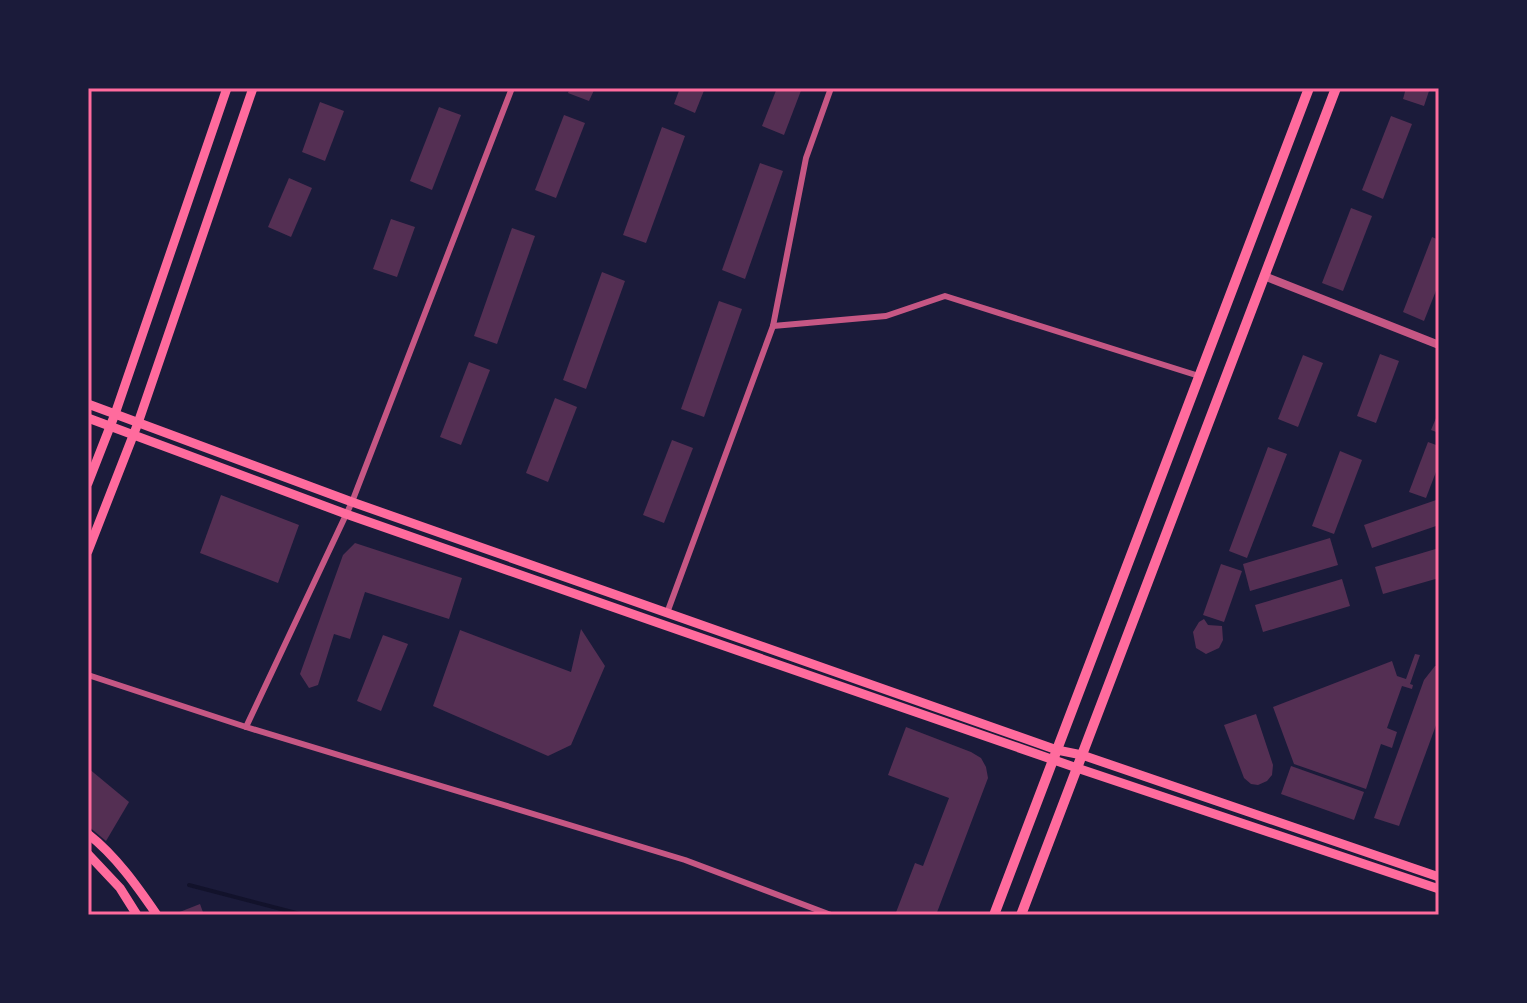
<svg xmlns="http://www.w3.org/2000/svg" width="1527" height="1003" font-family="'Noto Serif',serif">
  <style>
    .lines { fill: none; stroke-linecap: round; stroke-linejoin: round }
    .stream { stroke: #12122b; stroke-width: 4 }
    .building { fill: #542f53 }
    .minor { stroke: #c65784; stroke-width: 6 }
    .tertiary { stroke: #c65784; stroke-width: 8 }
    .secondary { stroke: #ff6b9d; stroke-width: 9 }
    .primary { stroke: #ff6b9d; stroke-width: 10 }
    .neatline { fill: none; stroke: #ff6b9d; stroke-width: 3 }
  </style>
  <rect width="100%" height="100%" fill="#1b1b3a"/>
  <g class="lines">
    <path class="stream" d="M 189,885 L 304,915"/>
  </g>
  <g class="building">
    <path d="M 570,88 L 595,88 L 589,101 L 568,93 Z"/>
    <path d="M 680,88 L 705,88 L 695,113 L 674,104 Z"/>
    <path d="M 777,88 L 802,88 L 784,135 L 762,126 Z"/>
    <path d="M 1406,88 L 1430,88 L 1424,106 L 1403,99 Z"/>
    <path d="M 320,102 L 344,111 L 325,161 L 302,152 Z"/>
    <path d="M 439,107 L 461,115 L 432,190 L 410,181 Z"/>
    <path d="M 564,115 L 585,123 L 556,198 L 535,190 Z"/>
    <path d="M 1391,116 L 1412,124 L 1383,199 L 1362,190 Z"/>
    <path d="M 662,127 L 685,136 L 646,243 L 623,235 Z"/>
    <path d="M 760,163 L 783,171 L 745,279 L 722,270 Z"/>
    <path d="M 289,178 L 312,188 L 291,237 L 268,227 Z"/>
    <path d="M 1351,208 L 1372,216 L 1343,291 L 1322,283 Z"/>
    <path d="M 391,219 L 415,227 L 397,277 L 373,269 Z"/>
    <path d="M 512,228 L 535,236 L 497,344 L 474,336 Z"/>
    <path d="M 1432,237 L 1439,240 L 1439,283 L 1424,321 L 1403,312 Z"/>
    <path d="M 602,272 L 625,281 L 586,389 L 563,380 Z"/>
    <path d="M 719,301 L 742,309 L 704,417 L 681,409 Z"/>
    <path d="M 1380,354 L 1399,361 L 1376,423 L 1357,416 Z"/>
    <path d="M 1303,355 L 1323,363 L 1298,427 L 1278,419 Z"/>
    <path d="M 469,362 L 490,370 L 461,445 L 440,437 Z"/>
    <path d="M 555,398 L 577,407 L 548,482 L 526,473 Z"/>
    <path d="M 1439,411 L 1439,433 L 1431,430 Z"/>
    <path d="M 672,440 L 693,448 L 664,523 L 643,515 Z"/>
    <path d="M 1428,442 L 1439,446 L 1439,464 L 1426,498 L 1409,492 Z"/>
    <path d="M 1268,447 L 1287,454 L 1247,558 L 1229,551 Z"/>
    <path d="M 1340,451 L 1362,460 L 1334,534 L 1312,526 Z"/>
    <path d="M 221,495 L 299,525 L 278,583 L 200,553 Z"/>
    <path d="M 1439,499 L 1439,525 L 1372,548 L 1364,525 Z"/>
    <path d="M 1330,538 L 1338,565 L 1250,591 L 1243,564 Z"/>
    <path d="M 355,543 L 462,578 L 449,619 L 365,592 L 350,639 L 334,634 L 318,685 L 309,688 L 300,674 L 343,555 Z"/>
    <path d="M 1439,548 L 1439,578 L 1383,594 L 1375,567 Z"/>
    <path d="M 1221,564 L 1242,571 L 1224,622 L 1203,615 Z"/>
    <path d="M 1342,579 L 1350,606 L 1263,632 L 1255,605 Z"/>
    <path d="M 1204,619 L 1208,625 L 1222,626 L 1223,640 L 1219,648 L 1206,654 L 1196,648 L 1193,632 L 1199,622 Z"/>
    <path d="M 581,629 L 605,666 L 571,745 L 548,756 L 433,706 L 460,630 L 571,672 Z"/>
    <path d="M 383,635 L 408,644 L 381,711 L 357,701 Z"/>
    <path d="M 1415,654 L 1420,655 L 1410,684 L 1413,685 L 1412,689 L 1402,686 L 1387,728 L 1397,732 L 1392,748 L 1381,744 L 1366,789 L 1294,764 L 1273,707 L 1392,661 L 1397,676 L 1406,679 Z"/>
    <path d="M 1435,666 L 1439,666 L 1439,717 L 1399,826 L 1374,818 L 1424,680 Z"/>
    <path d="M 1256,714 L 1273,765 L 1272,775 L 1267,781 L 1258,785 L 1251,784 L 1244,778 L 1224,725 Z"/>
    <path d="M 906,727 L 971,752 L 981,758 L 986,767 L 988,778 L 936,915 L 895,915 L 915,863 L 923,866 L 949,798 L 888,775 Z"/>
    <path d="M 1291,766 L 1364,792 L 1354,820 L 1281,794 Z"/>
    <path d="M 88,768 L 129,802 L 106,841 L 88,826 Z"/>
    <path d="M 200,904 L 204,915 L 172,915 Z"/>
  </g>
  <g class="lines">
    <g class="minor">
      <path d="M 773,326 L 886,316 L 945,296 L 1199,376"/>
      <path d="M 667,613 L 773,326 L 806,158 L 831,88"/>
      <path d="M 88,675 L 246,727 L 685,860 L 831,915"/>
      <path d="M 246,727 L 352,502 L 512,88"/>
    </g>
    <path class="tertiary" d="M 1264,276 L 1439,345"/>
    <g class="secondary">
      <path d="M 88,404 L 352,502 L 1057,750 L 1082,755 L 1439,877"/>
      <path d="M 88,418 L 346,514 L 664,625 L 1077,768 L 1439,889"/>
      <path d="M 88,483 L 115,414 L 227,88"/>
      <path d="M 88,551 L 138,423 L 253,88"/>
      <path d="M 88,834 C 116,856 137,886 157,915"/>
      <path d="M 88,854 L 120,888 L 137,915"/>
    </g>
    <g class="primary">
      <path d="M 994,915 L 1309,88"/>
      <path d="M 1021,915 L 1336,88"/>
    </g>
  </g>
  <rect width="1527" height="1003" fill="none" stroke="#1b1b3a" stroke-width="180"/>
  <rect x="90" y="90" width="1347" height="823" class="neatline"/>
</svg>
